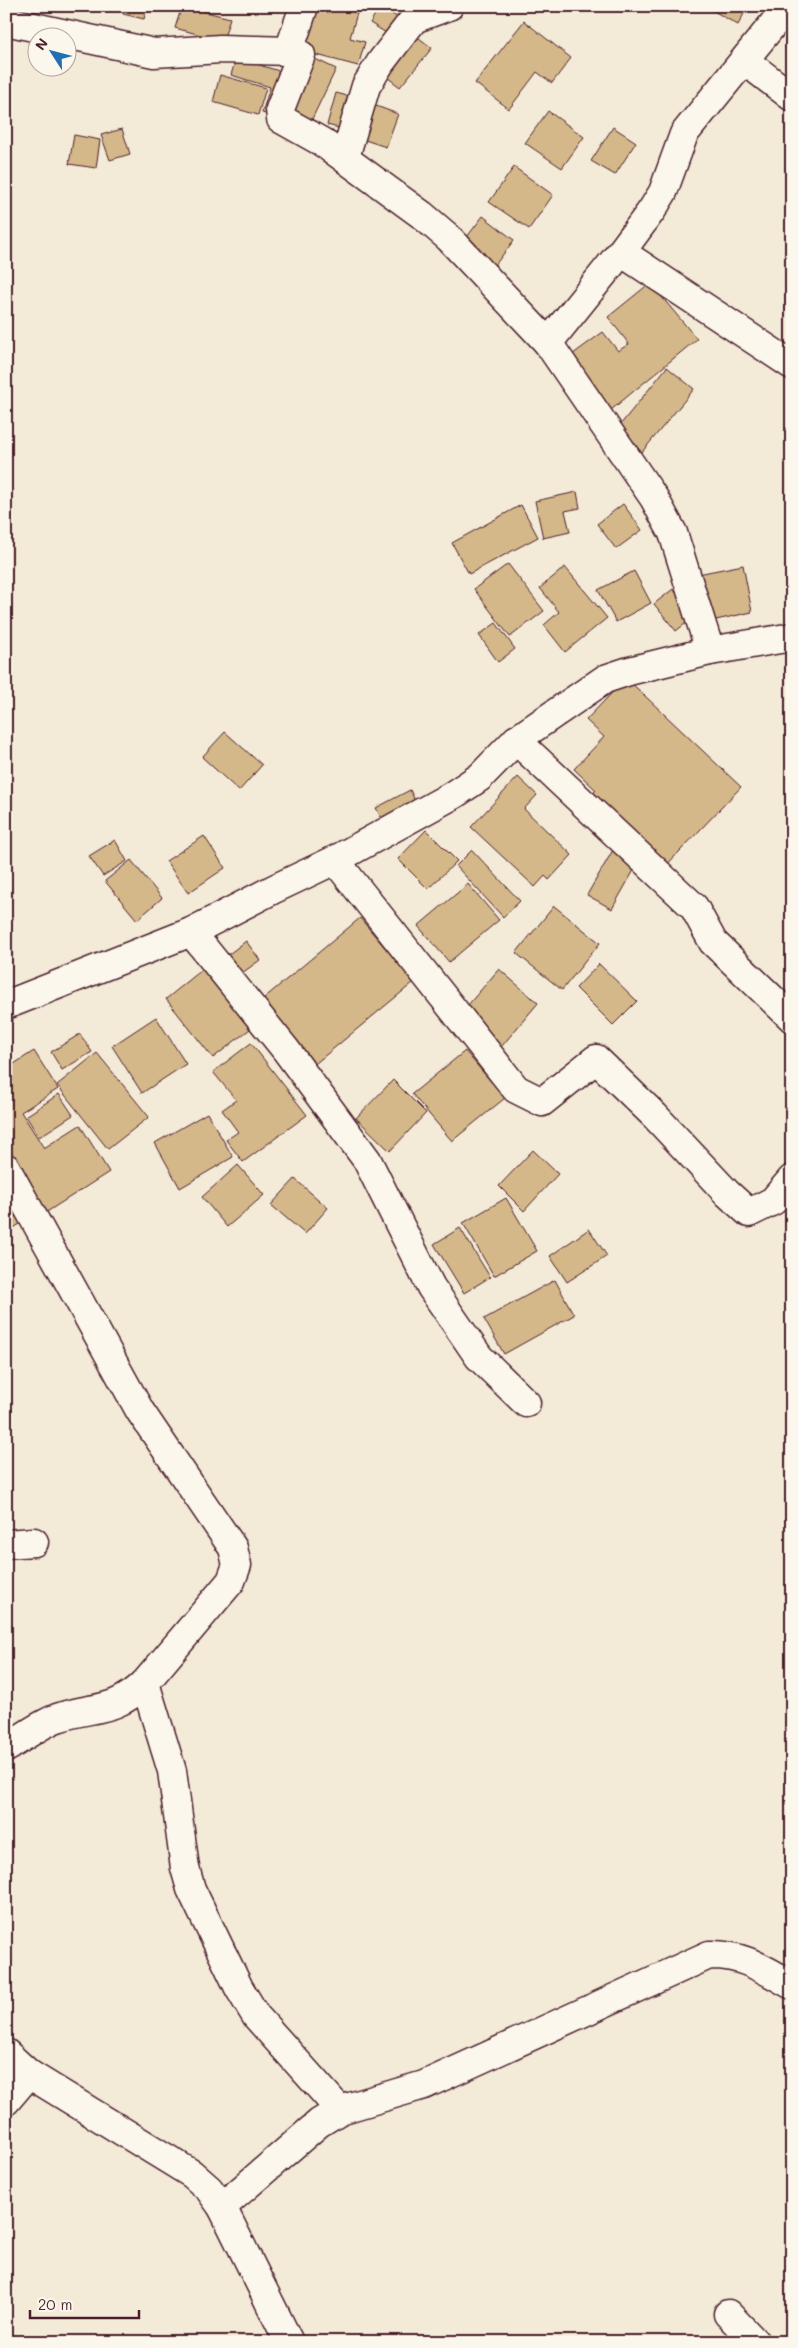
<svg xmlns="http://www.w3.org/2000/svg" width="798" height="2348" font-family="Mali,sans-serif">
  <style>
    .building { fill: #d4b889; stroke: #4a1f2b }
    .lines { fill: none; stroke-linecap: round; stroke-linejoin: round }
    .minor-casing { stroke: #4a1f2b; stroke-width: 31 }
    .minor { stroke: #fbf7ec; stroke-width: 28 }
  </style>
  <rect width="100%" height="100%" fill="#f3ead8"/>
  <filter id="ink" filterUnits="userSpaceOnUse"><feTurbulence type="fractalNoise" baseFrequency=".02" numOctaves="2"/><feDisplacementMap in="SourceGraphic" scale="10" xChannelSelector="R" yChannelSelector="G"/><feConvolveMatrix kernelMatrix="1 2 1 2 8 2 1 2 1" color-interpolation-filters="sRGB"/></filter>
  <g filter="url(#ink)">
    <g class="building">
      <path d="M 125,6 L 147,6 L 144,19 L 123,14 Z"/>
      <path d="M 182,6 L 230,18 L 223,41 L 175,28 Z"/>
      <path d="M 310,6 L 359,6 L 350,38 L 365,42 L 358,66 L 298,50 Z"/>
      <path d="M 380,6 L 406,23 L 396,39 L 370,23 Z"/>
      <path d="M 705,6 L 748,6 L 738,25 Z"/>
      <path d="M 524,21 L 571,58 L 552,83 L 537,72 L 509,109 L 475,83 Z"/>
      <path d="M 410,31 L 432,48 L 400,87 L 379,71 Z"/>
      <path d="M 309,56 L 336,69 L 311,121 L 283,107 Z"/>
      <path d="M 236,58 L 289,74 L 276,117 L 262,113 L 270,87 L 231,75 Z"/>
      <path d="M 220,75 L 266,88 L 258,115 L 213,102 Z"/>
      <path d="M 336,93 L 359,99 L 351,131 L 327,125 Z"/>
      <path d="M 365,102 L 398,114 L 386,147 L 353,136 Z"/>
      <path d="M 548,111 L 584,137 L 562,168 L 525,143 Z"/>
      <path d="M 613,127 L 636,142 L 615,175 L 591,161 Z"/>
      <path d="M 122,129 L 130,154 L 110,160 L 101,135 Z"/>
      <path d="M 74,135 L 100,140 L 96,168 L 69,164 Z"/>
      <path d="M 514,167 L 553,195 L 529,229 L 489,202 Z"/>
      <path d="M 483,216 L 514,240 L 492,269 L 460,246 Z"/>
      <path d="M 650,283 L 697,339 L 611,410 L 569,357 L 603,332 L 618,351 L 629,344 L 608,317 Z"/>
      <path d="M 667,367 L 694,389 L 642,452 L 616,430 Z"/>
      <path d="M 577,492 L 580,508 L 565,511 L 570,532 L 543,538 L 535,501 Z"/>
      <path d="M 623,504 L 642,530 L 616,549 L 597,524 Z"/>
      <path d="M 521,505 L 538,537 L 469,574 L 452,543 Z"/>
      <path d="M 508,564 L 544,611 L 510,637 L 474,589 Z"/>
      <path d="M 743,565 L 752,612 L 707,622 L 698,574 Z"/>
      <path d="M 565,567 L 607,618 L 565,652 L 544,625 L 559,612 L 540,588 Z"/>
      <path d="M 634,571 L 651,603 L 616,622 L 598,590 Z"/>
      <path d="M 673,589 L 695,616 L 676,631 L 654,604 Z"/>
      <path d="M 496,623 L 515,649 L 498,662 L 479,635 Z"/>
      <path d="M 626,678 L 741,787 L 659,873 L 592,794 L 596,790 L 574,769 L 604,737 L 586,720 Z"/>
      <path d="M 225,732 L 262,765 L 239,791 L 202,757 Z"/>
      <path d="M 518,777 L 537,795 L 524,809 L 572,855 L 549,880 L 545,876 L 535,887 L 471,827 Z"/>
      <path d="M 410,790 L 417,805 L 384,823 L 376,808 Z"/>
      <path d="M 426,830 L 457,861 L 428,889 L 398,859 Z"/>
      <path d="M 204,836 L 225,868 L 188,893 L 166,861 Z"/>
      <path d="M 115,840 L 127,861 L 103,876 L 89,856 Z"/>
      <path d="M 472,850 L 520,901 L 503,917 L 456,866 Z"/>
      <path d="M 613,850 L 638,863 L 612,909 L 587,895 Z"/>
      <path d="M 131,860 L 162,898 L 137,920 L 105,881 Z"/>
      <path d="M 468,884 L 499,920 L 449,962 L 418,926 Z"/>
      <path d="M 6,900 L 12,955 L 6,955 Z"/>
      <path d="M 554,906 L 600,943 L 562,990 L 516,953 Z"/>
      <path d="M 360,918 L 414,982 L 310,1068 L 257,1004 Z"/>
      <path d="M 246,941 L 260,960 L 238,976 L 225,957 Z"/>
      <path d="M 599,964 L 637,1001 L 613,1025 L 576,988 Z"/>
      <path d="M 203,969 L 250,1029 L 213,1058 L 166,999 Z"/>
      <path d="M 499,969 L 538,1003 L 501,1047 L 461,1013 Z"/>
      <path d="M 156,1017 L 186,1064 L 142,1093 L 112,1046 Z"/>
      <path d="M 80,1034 L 92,1052 L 62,1070 L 51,1052 Z"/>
      <path d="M 251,1043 L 307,1115 L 243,1162 L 226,1140 L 238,1132 L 222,1110 L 236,1100 L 213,1072 Z"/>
      <path d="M 34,1051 L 58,1089 L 21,1112 L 44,1148 L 80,1125 L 109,1172 L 42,1215 L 6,1159 L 6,1069 Z"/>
      <path d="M 465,1051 L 505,1098 L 452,1141 L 412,1094 Z"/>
      <path d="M 97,1053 L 149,1117 L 108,1149 L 57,1085 Z"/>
      <path d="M 393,1080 L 426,1113 L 390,1151 L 356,1118 Z"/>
      <path d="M 59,1094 L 73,1115 L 39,1137 L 26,1116 Z"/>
      <path d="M 207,1113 L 233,1157 L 180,1188 L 155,1143 Z"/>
      <path d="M 533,1150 L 558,1174 L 524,1211 L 499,1186 Z"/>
      <path d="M 238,1165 L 264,1195 L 227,1227 L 202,1197 Z"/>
      <path d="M 295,1179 L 328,1208 L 305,1234 L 271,1205 Z"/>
      <path d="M 6,1183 L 32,1216 L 6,1233 Z"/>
      <path d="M 506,1198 L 537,1251 L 494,1276 L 463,1223 Z"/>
      <path d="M 460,1228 L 490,1277 L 464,1293 L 434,1244 Z"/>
      <path d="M 589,1229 L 607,1256 L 567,1282 L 550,1256 Z"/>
      <path d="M 555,1280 L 574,1315 L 504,1354 L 484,1319 Z"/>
    </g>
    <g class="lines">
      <defs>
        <g id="minor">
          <path d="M 304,6 L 289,51 L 301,55 L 280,109 L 281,119 L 322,142 L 422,215 L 449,238 L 548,343 L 654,498 L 673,533 L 710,651"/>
          <path d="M 6,21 L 154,53 L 221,49 L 289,51"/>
          <path d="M 745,61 L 792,97"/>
          <path d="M 345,157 L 366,86 L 381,62 L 414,19 L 449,6"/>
          <path d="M 621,252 L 792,365"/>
          <path d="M 548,343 L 621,252 L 652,210 L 663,192 L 684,134 L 788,6"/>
          <path d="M 516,740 L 694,907 L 713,942 L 792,1018"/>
          <path d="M 335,860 L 516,1089 L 542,1102 L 596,1059 L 655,1116 L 727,1193 L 749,1213 L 773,1201 L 792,1179"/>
          <path d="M 191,932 L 286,1050 L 367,1160 L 431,1287 L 479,1357 L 526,1403"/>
          <path d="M 6,1005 L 191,932 L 274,889 L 335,860 L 453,795 L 480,777 L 516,740 L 605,679 L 629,671 L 710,651 L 792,637"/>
          <path d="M 6,1168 L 140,1411 L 233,1548 L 237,1565 L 231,1581 L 145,1683 C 113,1714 95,1705 57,1718 C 39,1725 22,1738 6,1748"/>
          <path d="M 6,1544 L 34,1542"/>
          <path d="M 145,1683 L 172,1771 L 185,1868 L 191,1889 L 239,1988 L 256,2016 L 340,2110"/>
          <path d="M 6,2053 L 29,2074 L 192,2174 L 209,2189 L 222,2207 L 289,2342"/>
          <path d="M 6,2101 L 29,2074"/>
          <path d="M 222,2207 L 319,2123 L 340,2110 L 424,2085 L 709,1955 C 743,1954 763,1969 792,1985"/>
          <path d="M 728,2314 L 755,2342"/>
        </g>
      </defs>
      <use href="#minor" class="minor-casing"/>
      <use href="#minor" class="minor"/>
    </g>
  </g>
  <rect width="798" height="2348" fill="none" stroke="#fbf7ec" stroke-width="25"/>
  <rect x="12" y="12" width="773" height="2323" fill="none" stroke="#4a1f2b" stroke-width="2" filter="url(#ink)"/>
  <g transform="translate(52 52) rotate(306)"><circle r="24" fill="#fbf7ec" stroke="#b4a19f"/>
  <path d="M0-4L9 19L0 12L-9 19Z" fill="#1f6fb2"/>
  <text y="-8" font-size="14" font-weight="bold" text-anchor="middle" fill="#4a1f2b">N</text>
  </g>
  <path d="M30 2310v8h109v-8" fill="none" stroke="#4a1f2b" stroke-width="2.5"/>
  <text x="38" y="2310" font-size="15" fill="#4a1f2b" stroke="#fbf7ec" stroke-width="4" paint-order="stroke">20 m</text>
</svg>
